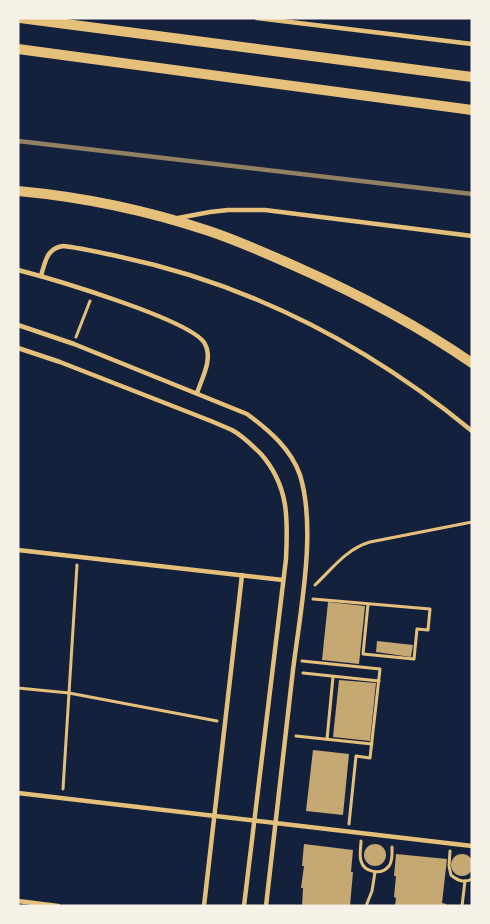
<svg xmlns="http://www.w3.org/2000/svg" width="490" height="924" font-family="Raleway,sans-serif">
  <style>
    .building { fill: #c6a872 }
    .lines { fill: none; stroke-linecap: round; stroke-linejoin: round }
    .path { stroke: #e5c07b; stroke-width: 3 }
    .service { stroke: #e5c07b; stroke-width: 4.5 }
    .tertiary { stroke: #e5c07b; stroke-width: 10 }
    .rail { stroke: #918062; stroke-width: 4.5 }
  </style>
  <rect width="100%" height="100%" fill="#14213d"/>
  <g class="building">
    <path d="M 328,602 L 365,606 L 359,664 L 322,660 Z"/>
    <path d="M 377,641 L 413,645 L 411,657 L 376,652 Z"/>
    <path d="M 339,680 L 376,683 L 370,741 L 333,737 Z"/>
    <path d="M 313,750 L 349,754 L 343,815 L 306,811 Z"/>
    <path d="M 304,844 L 353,850 L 351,872 L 353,872 L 350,906 L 302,906 L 303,888 L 301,888 L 304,866 L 302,866 Z"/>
    <circle cx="375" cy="855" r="11"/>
    <path d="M 396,854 L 447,859 L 442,903 L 446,904 L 446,906 L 395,906 L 396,898 L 394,897 L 396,876 L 394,876 Z"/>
    <circle cx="462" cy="865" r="11"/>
  </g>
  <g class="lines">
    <g class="path">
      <path d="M 76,337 L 90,301"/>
      <path d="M 315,585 C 332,569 346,549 370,542 L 472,522"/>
      <path d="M 313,599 L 430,609 L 428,630 L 417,629 L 414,659 L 363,654 L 368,604"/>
      <path d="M 302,661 L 380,669 L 370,758 L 356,756 L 349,824"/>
      <path d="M 303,673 L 379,681"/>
      <path d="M 18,688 L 69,693 L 217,721"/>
      <path d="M 296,736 L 372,744"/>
      <path d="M 327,739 L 333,677"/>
      <path d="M 63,789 L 77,565"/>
      <path d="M 361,841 C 361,847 359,854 361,861 C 364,872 381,876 389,866 C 393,861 392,853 392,847"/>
      <path d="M 450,851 L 449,866 L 451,875 C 458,881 464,883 472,879"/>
      <path d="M 366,906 L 372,891 L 375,872"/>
      <path d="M 462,906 L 465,881"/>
    </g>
    <g class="service">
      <path d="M 257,18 L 472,44"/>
      <path d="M 178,218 L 210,212 L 228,210 L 265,210 L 472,236"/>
      <path d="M 18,270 C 49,278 193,320 205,344 C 213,359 202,378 197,393"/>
      <path d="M 41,276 C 45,262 47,248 63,246 C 82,248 102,253 121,257 C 252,285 370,347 472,431"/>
      <path d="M 18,325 L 74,344 L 247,414 C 269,430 291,449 300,475 C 317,530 300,613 293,670 C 284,749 275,827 266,906"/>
      <path d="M 18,348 L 60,362 L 211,421 C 218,424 225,427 232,430 C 243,436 252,445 261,454 C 289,486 288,519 286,559 L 244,906"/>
      <path d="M 18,550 L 283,580"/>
      <path d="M 18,793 L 472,846"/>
      <path d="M 18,901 L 58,906"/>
      <path d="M 204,906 L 242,575"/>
    </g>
    <g class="tertiary">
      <path d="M 20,18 L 472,77"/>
      <path d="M 18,49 L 472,110"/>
      <path d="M 18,191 C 83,197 146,210 209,231 C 239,241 268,254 297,267 C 358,294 417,325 472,363"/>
    </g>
    <path class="rail" d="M 18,141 L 472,194"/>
  </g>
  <rect width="490" height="924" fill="none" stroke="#f6f1e7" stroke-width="39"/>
</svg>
